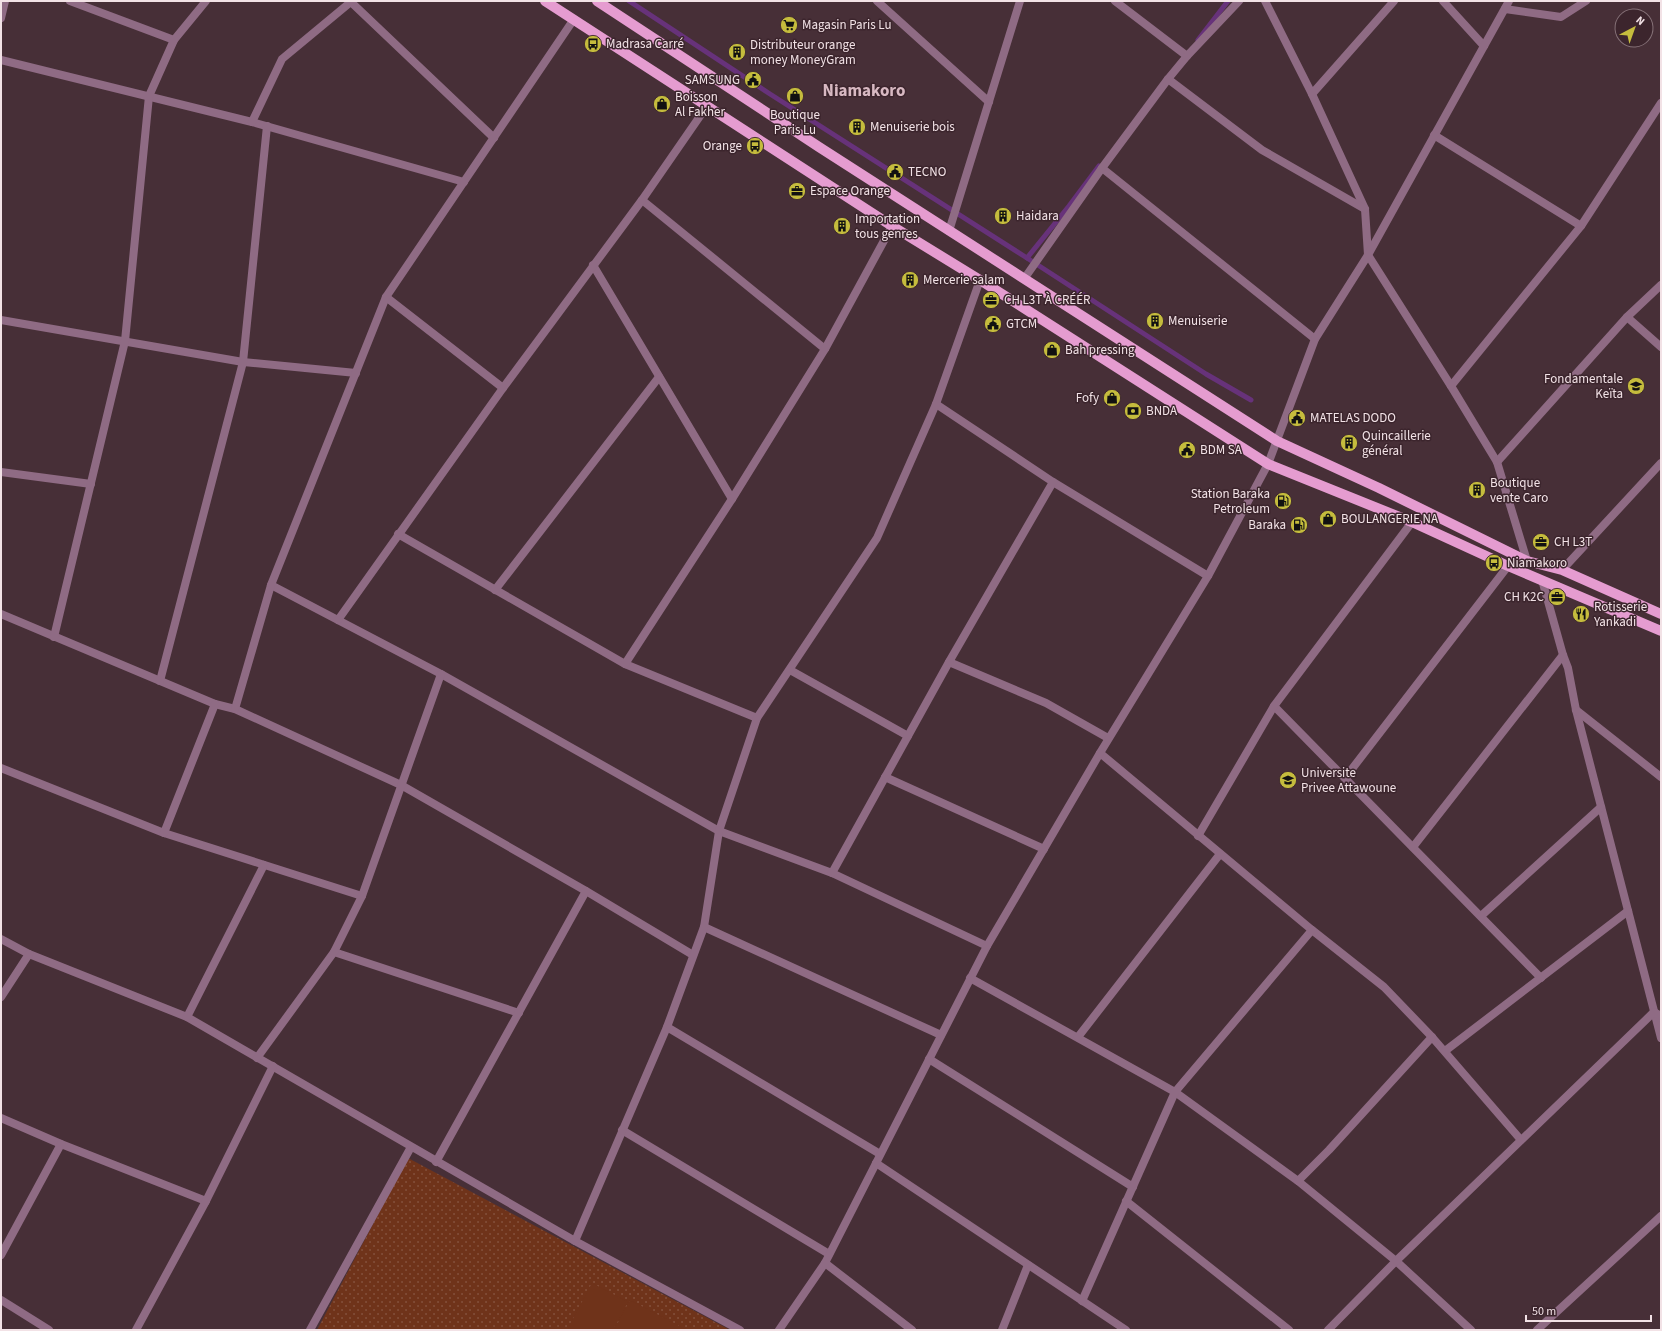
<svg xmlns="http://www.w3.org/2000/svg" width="1662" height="1331" font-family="'Source Sans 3',sans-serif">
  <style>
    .park { fill: url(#park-dots) }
    .pitch { fill: #6f331a }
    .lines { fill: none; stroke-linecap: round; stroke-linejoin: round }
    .stream { stroke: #67327a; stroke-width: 5 }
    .street { stroke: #8f6b84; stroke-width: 8 }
    .primary { stroke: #e59cd0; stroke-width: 10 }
    .labels { text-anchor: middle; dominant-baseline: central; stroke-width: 3; stroke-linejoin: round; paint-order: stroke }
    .poi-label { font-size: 13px; fill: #f2e2e6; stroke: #3c252d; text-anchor: start }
    .district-label { font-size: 17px; font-weight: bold; fill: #d8b9c2; stroke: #3c252d }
  </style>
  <defs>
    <pattern id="park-dots" width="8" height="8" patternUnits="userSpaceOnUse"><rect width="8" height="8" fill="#6f331a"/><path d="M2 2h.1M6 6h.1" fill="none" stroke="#84503b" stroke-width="1.8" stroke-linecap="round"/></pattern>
  </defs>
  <rect width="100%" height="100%" fill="#472f37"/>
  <path class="park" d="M 408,1158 L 730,1330 L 317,1330 Z"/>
  <g class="pitch">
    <path d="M 592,1283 L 628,1302 L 613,1330 L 567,1330 Z"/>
    <path d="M 630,1300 L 687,1330 L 614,1330 Z"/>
  </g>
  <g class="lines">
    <g class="stream">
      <path d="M 629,1 L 770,94 L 1027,258"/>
      <path d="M 1198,40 L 1228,1"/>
      <path d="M 1099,166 L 1069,206 L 1027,258 L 1206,374 L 1251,400"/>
    </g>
    <g class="street">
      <path d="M 70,1 L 174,40"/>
      <path d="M 877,1 L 989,102"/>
      <path d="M 1115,1 L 1187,56"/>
      <path d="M 1265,1 L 1312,94 L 1365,209 L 1368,255 L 1451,386 L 1497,462 L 1527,561"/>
      <path d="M 1443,1 L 1484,46"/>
      <path d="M 351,2 L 494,138"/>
      <path d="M 1505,9 L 1561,17 L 1586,1"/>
      <path d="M 1,18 L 5,1"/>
      <path d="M 1,60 L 252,122 L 464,182"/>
      <path d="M 1168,79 L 1262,150 L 1365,209"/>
      <path d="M 1312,94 L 1394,1"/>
      <path d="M 252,122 L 282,59 L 352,1"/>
      <path d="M 1434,135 L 1581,226"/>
      <path d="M 1102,168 L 1315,339"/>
      <path d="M 642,200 L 825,349"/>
      <path d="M 949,231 L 1020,1"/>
      <path d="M 593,265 L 732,499"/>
      <path d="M 1024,279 L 1102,168 L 1168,79 L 1187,56 L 1239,1"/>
      <path d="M 386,297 L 503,388"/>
      <path d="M 1627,317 L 1661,347"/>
      <path d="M 1,320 L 243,362 L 356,373"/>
      <path d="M 1451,386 L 1581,226 L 1661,103"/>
      <path d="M 936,404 L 1053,482 L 1208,576"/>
      <path d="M 1497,462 L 1627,317 L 1661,285"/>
      <path d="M 1,472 L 91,484"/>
      <path d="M 398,534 L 625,664 L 757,718"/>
      <path d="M 1562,570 L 1661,463"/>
      <path d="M 1542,580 L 1563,655 L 1568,668 L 1576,710 L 1661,1038"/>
      <path d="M 271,585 L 441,674 L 719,831 L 832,873 L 987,946"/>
      <path d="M 495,590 L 659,377"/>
      <path d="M 1,614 L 215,704 L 235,709 L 401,785 L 586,891 L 693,955"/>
      <path d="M 338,620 L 503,388 L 642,200 L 707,106"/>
      <path d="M 54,637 L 125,341 L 149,96 L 174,40 L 206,1"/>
      <path d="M 949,662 L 1046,703 L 1108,738"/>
      <path d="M 625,664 L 732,499 L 825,349 L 892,226"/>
      <path d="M 790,670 L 908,736"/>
      <path d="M 160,681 L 243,362 L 267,126"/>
      <path d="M 1274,706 L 1541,978"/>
      <path d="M 235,709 L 271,585 L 386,297 L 574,19"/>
      <path d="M 1576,710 L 1661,777"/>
      <path d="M 1100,753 L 1312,930 L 1384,987 L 1432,1037 L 1521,1140"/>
      <path d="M 1,768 L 164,833 L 362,896"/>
      <path d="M 885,777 L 1044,849"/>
      <path d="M 1345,778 L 1508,566"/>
      <path d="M 164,833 L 215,704"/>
      <path d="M 1198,836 L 1274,706 L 1412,522"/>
      <path d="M 1413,847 L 1563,655"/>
      <path d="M 832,873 L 949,662 L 1053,482"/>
      <path d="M 1481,916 L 1601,807"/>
      <path d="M 704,927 L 941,1035"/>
      <path d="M 1,939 L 29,954 L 187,1017 L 575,1241 L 740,1330"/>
      <path d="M 334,952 L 519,1013"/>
      <path d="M 970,978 L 1175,1092 L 1298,1181 L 1396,1261 L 1471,1330"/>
      <path d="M 1,997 L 29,954"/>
      <path d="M 187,1017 L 264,865"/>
      <path d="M 667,1027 L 880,1154"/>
      <path d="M 1078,1037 L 1220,854"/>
      <path d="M 1445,1051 L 1628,911"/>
      <path d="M 257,1058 L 334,952 L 362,896 L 441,674"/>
      <path d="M 929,1059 L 1133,1187"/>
      <path d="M 1,1118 L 61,1144 L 206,1201"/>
      <path d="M 622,1130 L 829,1254"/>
      <path d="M 436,1162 L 586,891"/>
      <path d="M 876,1163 L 1126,1330"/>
      <path d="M 1298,1181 L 1329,1150 L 1432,1037"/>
      <path d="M 1126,1201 L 1289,1330"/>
      <path d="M 575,1241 L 667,1027 L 704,927 L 719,831 L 757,718 L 877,538 L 936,404 L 980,280"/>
      <path d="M 1,1255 L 61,1144"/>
      <path d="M 825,1263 L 912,1330"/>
      <path d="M 1,1300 L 49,1330"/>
      <path d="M 1082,1301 L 1175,1092 L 1312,930"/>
      <path d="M 136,1330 L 206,1201 L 273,1066"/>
      <path d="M 310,1330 L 411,1147"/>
      <path d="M 779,1330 L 825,1263 L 987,946 L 1100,753 L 1208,576 L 1268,464 L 1315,339 L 1368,255 L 1509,1"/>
      <path d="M 1002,1330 L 1028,1265"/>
      <path d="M 1328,1330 L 1396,1261 L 1654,1012 L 1661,1016"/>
      <path d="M 1537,1330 L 1661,1216"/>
    </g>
    <g class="primary">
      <path d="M 545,1 L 892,226 L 980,280 L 1268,464 L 1412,522 L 1508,566 L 1661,631"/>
      <path d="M 597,1 L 819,147 L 1277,441 L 1379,488 L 1527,561 L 1562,570 L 1661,614"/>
    </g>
  </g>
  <defs>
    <symbol id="supermarket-disc" viewBox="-11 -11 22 22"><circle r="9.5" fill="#c5bc3d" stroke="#3c252d"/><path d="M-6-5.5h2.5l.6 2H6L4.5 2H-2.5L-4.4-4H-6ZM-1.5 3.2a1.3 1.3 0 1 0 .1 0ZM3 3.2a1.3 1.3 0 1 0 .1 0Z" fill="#111"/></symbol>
    <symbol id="bus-disc" viewBox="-11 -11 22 22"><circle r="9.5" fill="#c5bc3d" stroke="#3c252d"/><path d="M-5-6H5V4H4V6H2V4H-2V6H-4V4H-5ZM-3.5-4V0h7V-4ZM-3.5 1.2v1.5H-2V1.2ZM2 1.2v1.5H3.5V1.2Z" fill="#111"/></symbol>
    <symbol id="building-disc" viewBox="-11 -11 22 22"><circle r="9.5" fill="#c5bc3d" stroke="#3c252d"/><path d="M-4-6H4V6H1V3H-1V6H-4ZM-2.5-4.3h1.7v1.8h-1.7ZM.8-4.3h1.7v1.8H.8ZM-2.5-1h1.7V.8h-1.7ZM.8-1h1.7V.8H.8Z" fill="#111"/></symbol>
    <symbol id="civic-disc" viewBox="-11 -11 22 22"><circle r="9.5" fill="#c5bc3d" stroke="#3c252d"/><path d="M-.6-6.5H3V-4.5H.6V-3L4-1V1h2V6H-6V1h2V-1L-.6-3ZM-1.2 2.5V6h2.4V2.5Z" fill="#111"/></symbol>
    <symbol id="shop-disc" viewBox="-11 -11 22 22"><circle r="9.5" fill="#c5bc3d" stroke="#3c252d"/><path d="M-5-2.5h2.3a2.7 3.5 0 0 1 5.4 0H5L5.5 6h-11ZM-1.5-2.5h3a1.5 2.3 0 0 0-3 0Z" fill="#111"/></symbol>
    <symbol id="office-disc" viewBox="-11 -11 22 22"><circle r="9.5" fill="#c5bc3d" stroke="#3c252d"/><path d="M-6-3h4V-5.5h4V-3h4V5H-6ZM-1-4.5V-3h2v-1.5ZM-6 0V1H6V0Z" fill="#111"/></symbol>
    <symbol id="school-disc" viewBox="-11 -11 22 22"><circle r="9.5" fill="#c5bc3d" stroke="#3c252d"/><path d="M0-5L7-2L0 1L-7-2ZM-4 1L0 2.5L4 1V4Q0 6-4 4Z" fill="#111"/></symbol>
    <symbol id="bank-disc" viewBox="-11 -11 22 22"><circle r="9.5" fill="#c5bc3d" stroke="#3c252d"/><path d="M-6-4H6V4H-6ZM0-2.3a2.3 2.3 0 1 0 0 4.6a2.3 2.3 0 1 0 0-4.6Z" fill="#111"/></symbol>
    <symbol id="fuel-disc" viewBox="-11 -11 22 22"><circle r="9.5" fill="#c5bc3d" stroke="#3c252d"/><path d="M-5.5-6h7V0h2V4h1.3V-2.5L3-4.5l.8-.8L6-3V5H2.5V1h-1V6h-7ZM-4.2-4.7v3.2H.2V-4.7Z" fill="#111"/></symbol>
    <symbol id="restaurant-disc" viewBox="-11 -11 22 22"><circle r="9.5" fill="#c5bc3d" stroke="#3c252d"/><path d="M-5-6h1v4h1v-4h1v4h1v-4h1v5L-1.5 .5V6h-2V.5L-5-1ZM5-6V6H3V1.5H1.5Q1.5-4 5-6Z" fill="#111"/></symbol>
    <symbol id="university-disc" viewBox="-11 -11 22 22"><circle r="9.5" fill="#c5bc3d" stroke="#3c252d"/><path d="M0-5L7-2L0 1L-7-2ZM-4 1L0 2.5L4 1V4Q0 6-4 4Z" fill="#111"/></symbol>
  </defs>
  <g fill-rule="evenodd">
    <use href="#supermarket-disc" x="779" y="15" width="20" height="20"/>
    <use href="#bus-disc" x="583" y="34" width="20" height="20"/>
    <use href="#building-disc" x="727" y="42" width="20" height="20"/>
    <use href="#civic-disc" x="743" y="70" width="20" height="20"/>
    <use href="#shop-disc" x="785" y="86" width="20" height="20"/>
    <use href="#shop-disc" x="652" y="94" width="20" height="20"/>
    <use href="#building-disc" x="847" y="117" width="20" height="20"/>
    <use href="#bus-disc" x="745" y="136" width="20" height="20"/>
    <use href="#civic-disc" x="885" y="162" width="20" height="20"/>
    <use href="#office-disc" x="787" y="181" width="20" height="20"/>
    <use href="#building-disc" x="993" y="206" width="20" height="20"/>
    <use href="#building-disc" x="832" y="216" width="20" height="20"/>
    <use href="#building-disc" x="900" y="270" width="20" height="20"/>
    <use href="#office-disc" x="981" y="290" width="20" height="20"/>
    <use href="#building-disc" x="1145" y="311" width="20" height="20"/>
    <use href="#civic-disc" x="983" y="314" width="20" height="20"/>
    <use href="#shop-disc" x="1042" y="340" width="20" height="20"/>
    <use href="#school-disc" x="1626" y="376" width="20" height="20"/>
    <use href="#shop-disc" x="1102" y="388" width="20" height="20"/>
    <use href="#bank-disc" x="1123" y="401" width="20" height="20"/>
    <use href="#civic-disc" x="1287" y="408" width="20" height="20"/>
    <use href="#building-disc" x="1339" y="433" width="20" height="20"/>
    <use href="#civic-disc" x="1177" y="440" width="20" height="20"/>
    <use href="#building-disc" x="1467" y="480" width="20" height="20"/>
    <use href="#fuel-disc" x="1273" y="491" width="20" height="20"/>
    <use href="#shop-disc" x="1318" y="509" width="20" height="20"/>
    <use href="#fuel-disc" x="1289" y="515" width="20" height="20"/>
    <use href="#office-disc" x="1531" y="532" width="20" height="20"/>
    <use href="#bus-disc" x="1484" y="553" width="20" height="20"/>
    <use href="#office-disc" x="1547" y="587" width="20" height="20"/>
    <use href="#restaurant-disc" x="1571" y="604" width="20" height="20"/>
    <use href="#university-disc" x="1278" y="770" width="20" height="20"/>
  </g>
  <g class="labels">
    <g class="poi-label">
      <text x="802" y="25">Magasin Paris Lu</text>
      <text x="606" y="44">Madrasa Carré</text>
      <text x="750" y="45">Distributeur orange<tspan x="750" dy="15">money MoneyGram</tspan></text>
      <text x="740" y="80" text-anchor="end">SAMSUNG</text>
      <text x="675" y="97">Boisson<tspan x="675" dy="15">Al Fakher</tspan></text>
      <text x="795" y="115" text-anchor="middle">Boutique<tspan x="795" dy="15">Paris Lu</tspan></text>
      <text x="870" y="127">Menuiserie bois</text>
      <text x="742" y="146" text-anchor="end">Orange</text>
      <text x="908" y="172">TECNO</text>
      <text x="810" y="191">Espace Orange</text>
      <text x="1016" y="216">Haidara</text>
      <text x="855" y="219">Importation<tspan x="855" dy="15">tous genres</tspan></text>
      <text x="923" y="280">Mercerie salam</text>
      <text x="1004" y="300">CH L3T À CRÉÉR</text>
      <text x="1168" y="321">Menuiserie</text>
      <text x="1006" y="324">GTCM</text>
      <text x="1065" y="350">Bah pressing</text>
      <text x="1623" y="379" text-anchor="end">Fondamentale<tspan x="1623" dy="15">Keïta</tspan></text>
      <text x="1099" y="398" text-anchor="end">Fofy</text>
      <text x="1146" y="411">BNDA</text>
      <text x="1310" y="418">MATELAS DODO</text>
      <text x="1362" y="436">Quincaillerie<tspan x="1362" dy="15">général</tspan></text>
      <text x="1200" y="450">BDM SA</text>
      <text x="1490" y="483">Boutique<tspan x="1490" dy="15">vente Caro</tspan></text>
      <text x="1270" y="494" text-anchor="end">Station Baraka<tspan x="1270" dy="15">Petroleum</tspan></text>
      <text x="1341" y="519">BOULANGERIE NA</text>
      <text x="1286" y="525" text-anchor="end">Baraka</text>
      <text x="1554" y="542">CH L3T</text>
      <text x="1507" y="563">Niamakoro</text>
      <text x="1544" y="597" text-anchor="end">CH K2C</text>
      <text x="1594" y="607">Rotisserie<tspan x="1594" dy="15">Yankadi</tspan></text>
      <text x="1301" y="773">Universite<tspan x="1301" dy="15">Privee Attawoune</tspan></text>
    </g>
    <g class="district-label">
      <text x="864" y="91">Niamakoro</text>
    </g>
  </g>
  <rect width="1662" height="1331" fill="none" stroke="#f2e2e6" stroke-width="4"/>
  <g transform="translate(1634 28) rotate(41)"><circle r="19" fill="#3c252d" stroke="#857177"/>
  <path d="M0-3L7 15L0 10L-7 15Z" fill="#c5bc3d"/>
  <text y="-6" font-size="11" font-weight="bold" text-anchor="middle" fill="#f2e2e6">N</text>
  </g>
  <path d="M1526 1315v6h125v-6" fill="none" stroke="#f2e2e6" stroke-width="2"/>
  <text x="1532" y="1315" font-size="12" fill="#f2e2e6" stroke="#3c252d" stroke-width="3" paint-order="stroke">50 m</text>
</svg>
